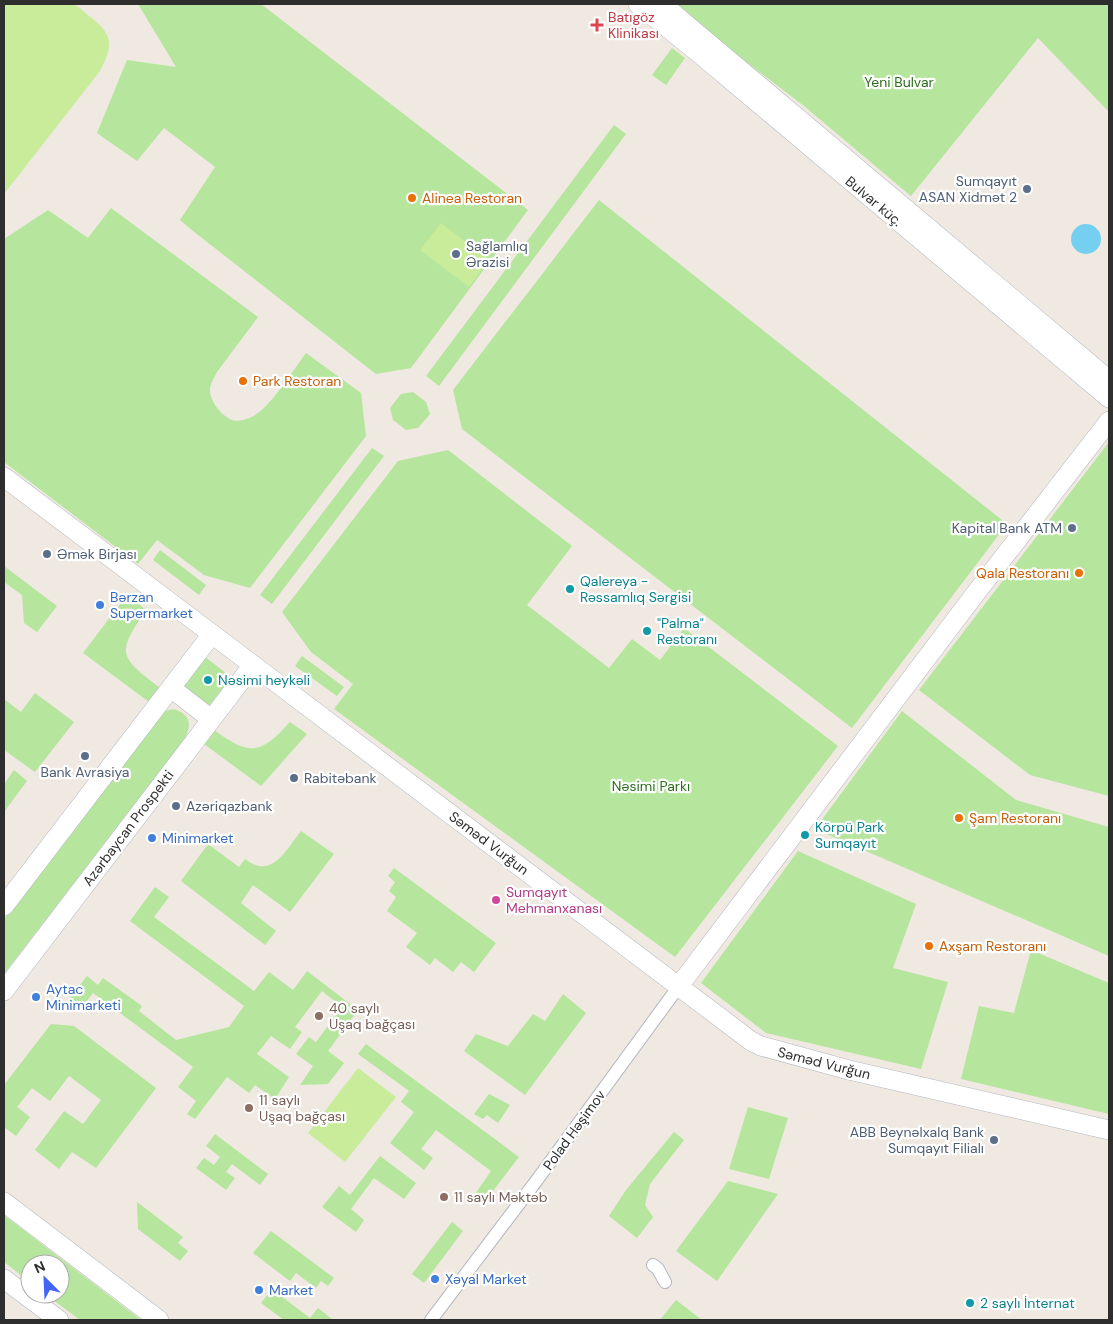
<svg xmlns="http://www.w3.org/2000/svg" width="1113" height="1324" font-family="'DM Sans',sans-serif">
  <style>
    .green { fill: #b6e59e }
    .pitch { fill: #c9ec9a }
    .water { fill: #75cff0 }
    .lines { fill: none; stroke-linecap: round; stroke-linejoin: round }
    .street-casing { stroke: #b4b7c1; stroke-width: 14 }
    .secondary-casing { stroke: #b4b7c1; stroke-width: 20 }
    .street { stroke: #fff; stroke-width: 12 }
    .secondary { stroke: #fff; stroke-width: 19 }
    .health-dot { fill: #e0444e; stroke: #fff; stroke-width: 2 }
    .service-dot { fill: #5c6f8a; stroke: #fff; stroke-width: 2 }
    .food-dot { fill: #e8710a; stroke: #fff; stroke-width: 2 }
    .culture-dot { fill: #0f9aa8; stroke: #fff; stroke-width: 2 }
    .shop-dot { fill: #3f7fe0; stroke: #fff; stroke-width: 2 }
    .hotel-dot { fill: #d1479c; stroke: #fff; stroke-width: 2 }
    .education-dot { fill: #8d6e63; stroke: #fff; stroke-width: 2 }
    .labels { text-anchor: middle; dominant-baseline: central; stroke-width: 4.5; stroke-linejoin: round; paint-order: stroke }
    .health-label { font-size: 14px; fill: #be3a42; stroke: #fff; text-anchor: start }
    .park-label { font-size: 14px; fill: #2c6e1b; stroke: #fff }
    .service-label { font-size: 14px; fill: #4e5e75; stroke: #fff; text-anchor: start }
    .food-label { font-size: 14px; fill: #c56008; stroke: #fff; text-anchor: start }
    .street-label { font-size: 14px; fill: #2e2e2e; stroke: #fff }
    .culture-label { font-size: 14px; fill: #0d838f; stroke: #fff; text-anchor: start }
    .shop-label { font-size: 14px; fill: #366cbe; stroke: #fff; text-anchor: start }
    .hotel-label { font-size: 14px; fill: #b23c85; stroke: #fff; text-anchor: start }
    .education-label { font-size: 14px; fill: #785e54; stroke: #fff; text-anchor: start }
  </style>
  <rect width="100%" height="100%" fill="#efe9e1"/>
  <g class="green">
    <path d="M 138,4 L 261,4 L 528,210 L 411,368 L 376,374 L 193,231 L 180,220 L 215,167 L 164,128 L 137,161 L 97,133 L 127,60 L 176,67 Z"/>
    <path d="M 674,4 L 1109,4 L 1109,112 L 1038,38 L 911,196 L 804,106 L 677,9 Z"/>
    <path d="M 672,48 L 685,58 L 666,85 L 652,75 Z"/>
    <path d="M 614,125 L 626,134 L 439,386 L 426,376 Z"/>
    <path d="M 599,200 L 1007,524 L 852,728 L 462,429 L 453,390 Z"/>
    <path d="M 111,208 L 258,317 L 217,372 C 214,378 210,384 210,390 C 210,402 222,416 232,420 C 239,422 249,419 255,415 C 272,405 293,370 306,353 L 361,393 L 366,436 L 250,588 L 204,575 L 157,540 L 138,564 L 4,462 L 4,239 L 48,210 L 88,238 Z"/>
    <path d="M 413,392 L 426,402 L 430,414 L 418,428 L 406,430 L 393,420 L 390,408 L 401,394 Z"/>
    <path d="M 1109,442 L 1109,796 L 1030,775 L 919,690 Z"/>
    <path d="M 372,448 L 384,456 L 272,604 L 260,595 Z"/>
    <path d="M 448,450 L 572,546 L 527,605 L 609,668 L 632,639 L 660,660 L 684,628 L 838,746 L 675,957 L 334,709 L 353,684 L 311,652 L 282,612 L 398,461 Z"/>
    <path d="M 160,550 L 206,585 L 199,595 L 153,560 Z"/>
    <path d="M 4,566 L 57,606 L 37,632 L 24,623 L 22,595 L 4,582 Z"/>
    <path d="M 127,595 L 146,610 C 116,654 119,656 160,688 L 149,702 L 83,653 Z"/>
    <path d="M 204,656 L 231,677 L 209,706 L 182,685 Z"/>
    <path d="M 302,656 L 344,687 L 337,696 L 295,666 Z"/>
    <path d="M 35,693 L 74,722 L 35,772 L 4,750 L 4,699 L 21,712 Z"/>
    <path d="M 174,709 C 191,715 192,725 184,740 L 4,974 L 4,919 L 156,719 L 164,711 Z"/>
    <path d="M 902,711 L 1016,800 L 1109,827 L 1109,956 L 815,829 Z"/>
    <path d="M 290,722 L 307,734 L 261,786 L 204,744 L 214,730 C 250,756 260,755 290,722 Z"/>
    <path d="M 14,770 L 27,781 L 4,812 L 4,784 Z"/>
    <path d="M 301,831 L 334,854 L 290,912 L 253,885 L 241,903 L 276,931 L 265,945 L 181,881 L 208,844 L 239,867 L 245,859 C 272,880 286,850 301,831 Z"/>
    <path d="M 798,851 L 916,904 L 893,968 L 948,982 L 921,1069 L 766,1033 L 701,983 Z"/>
    <path d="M 394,868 L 496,943 L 474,972 L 461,962 L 453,972 L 435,958 L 430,965 L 406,947 L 417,933 L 387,911 L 396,897 L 389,891 L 395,882 L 388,876 Z"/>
    <path d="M 155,887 L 169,897 L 154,917 L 254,991 L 269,972 L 293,990 L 307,971 L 358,1010 L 328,1051 L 344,1063 L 328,1084 L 300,1085 L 313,1066 L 296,1054 L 309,1037 L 316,1042 L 342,1007 L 322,991 L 295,1027 L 302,1032 L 290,1049 L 271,1036 L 257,1054 L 289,1077 L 275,1099 L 255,1085 L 249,1093 L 227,1077 L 195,1119 L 187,1114 L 196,1101 L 178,1087 L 193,1067 L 93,993 L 78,1012 L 66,1003 L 87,976 L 98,985 L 103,978 L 142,1006 L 139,1011 L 176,1040 L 229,1027 L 244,1006 L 130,921 Z"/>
    <path d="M 1031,950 L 1109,983 L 1109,1114 L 961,1079 L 979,1006 L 1014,1013 Z"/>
    <path d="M 563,994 L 586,1013 L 525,1095 L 464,1051 L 476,1034 L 508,1046 L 533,1014 L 545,1021 Z"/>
    <path d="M 51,1024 L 74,1026 L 156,1088 L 96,1168 L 72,1152 L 59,1169 L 35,1150 L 64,1111 L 83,1124 L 101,1100 L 69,1076 L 50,1101 L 32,1088 L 17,1107 L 30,1117 L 16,1136 L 4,1127 L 4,1085 Z"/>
    <path d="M 366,1044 L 519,1157 L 483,1204 L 473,1197 L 491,1171 L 436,1130 L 421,1149 L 433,1158 L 424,1170 L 390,1143 L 414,1112 L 401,1102 L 409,1091 L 358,1054 Z"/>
    <path d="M 489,1094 L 510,1105 L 498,1123 L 487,1115 L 483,1119 L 474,1114 Z"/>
    <path d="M 748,1107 L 788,1118 L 769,1179 L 729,1169 Z"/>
    <path d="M 674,1132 L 684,1140 L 650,1184 L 645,1205 L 653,1217 L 637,1238 L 609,1216 L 626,1190 Z"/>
    <path d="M 215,1134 L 268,1174 L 260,1185 L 232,1164 L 226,1172 L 235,1178 L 226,1190 L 196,1168 L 204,1158 L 214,1165 L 220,1157 L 206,1146 Z"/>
    <path d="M 380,1156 L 416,1183 L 404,1199 L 374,1178 L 351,1209 L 364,1220 L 356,1232 L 322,1207 L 339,1186 L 350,1195 Z"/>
    <path d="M 728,1181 L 778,1194 L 717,1281 L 676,1251 Z"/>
    <path d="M 137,1202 L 183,1237 L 178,1243 L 188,1251 L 180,1261 L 138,1229 Z"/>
    <path d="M 4,1215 L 141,1320 L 80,1320 L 45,1294 L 60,1294 L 60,1264 L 30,1264 L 30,1282 L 4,1262 Z"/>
    <path d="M 452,1222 L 463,1231 L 424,1283 L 412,1274 Z"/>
    <path d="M 271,1231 L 334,1278 L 328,1286 L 321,1281 L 316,1288 L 296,1273 L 290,1281 L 253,1253 Z"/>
    <path d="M 272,1289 L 310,1318 L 318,1308 L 333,1320 L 284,1320 L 261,1303 Z"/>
    <path d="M 676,1300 L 702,1320 L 660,1320 Z"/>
  </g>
  <g class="pitch">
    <path d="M 4,4 C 16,4 65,1 73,4 C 79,6 84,12 89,16 C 113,34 114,45 100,71 L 4,194 Z"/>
    <path d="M 441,223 L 489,260 L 469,287 L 420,250 Z"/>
    <path d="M 358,1068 L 396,1097 L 345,1162 L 308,1133 Z"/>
  </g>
  <circle class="water" cx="1086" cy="239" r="15"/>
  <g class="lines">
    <defs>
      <g id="street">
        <path d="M 653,1265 L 658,1269 L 665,1282"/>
        <path d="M 431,1320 L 537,1180 L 679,986"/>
      </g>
      <g id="secondary">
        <path d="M 638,4 L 700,54 L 1109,398"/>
        <path d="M 662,4 L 1109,380"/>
        <path d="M 4,477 L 751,1041 L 761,1046 L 849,1070 L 1109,1130"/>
        <path d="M 171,688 L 211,719"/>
        <path d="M 4,906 L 212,634"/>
        <path d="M 679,986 L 972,598 L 1109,421"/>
        <path d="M 4,991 L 253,665"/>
        <path d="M 4,1202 L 159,1320"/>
        <path d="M 4,1279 L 59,1320"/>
      </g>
    </defs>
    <use href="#street" class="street-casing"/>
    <use href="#secondary" class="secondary-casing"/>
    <use href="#street" class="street"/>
    <use href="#secondary" class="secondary"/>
  </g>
  <path class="health-dot" d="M594.5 17.5h5v5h5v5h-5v5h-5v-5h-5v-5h5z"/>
  <g class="service-dot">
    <circle cx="1027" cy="189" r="5"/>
    <circle cx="456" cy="254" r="5"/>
    <circle cx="1072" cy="528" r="5"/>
    <circle cx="47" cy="554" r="5"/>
    <circle cx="85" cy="756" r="5"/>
    <circle cx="294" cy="778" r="5"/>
    <circle cx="176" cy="806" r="5"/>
    <circle cx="994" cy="1140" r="5"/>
  </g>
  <g class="food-dot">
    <circle cx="412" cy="198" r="5"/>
    <circle cx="243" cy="381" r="5"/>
    <circle cx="1079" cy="573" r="5"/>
    <circle cx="959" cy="818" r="5"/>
    <circle cx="929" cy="946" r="5"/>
  </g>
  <g class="culture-dot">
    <circle cx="570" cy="589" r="5"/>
    <circle cx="647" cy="631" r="5"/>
    <circle cx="208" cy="680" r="5"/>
    <circle cx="805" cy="835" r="5"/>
    <circle cx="970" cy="1303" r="5"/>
  </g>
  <g class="shop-dot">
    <circle cx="100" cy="605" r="5"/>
    <circle cx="152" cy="838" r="5"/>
    <circle cx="36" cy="997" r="5"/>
    <circle cx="435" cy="1279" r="5"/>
    <circle cx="259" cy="1290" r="5"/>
  </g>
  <circle class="hotel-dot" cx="496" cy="900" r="5"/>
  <g class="education-dot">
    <circle cx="319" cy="1016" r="5"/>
    <circle cx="249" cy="1108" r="5"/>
    <circle cx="444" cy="1197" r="5"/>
  </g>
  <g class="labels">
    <g class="health-label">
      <text x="608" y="17">Batıgöz<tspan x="608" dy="16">Klinikası</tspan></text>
    </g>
    <g class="park-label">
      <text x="899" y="82">Yeni Bulvar</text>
      <text x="651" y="786">Nəsimi Parkı</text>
    </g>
    <g class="service-label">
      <text x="1017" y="181" text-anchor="end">Sumqayıt<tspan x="1017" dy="16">ASAN Xidmət 2</tspan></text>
      <text x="466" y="246">Sağlamlıq<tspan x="466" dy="16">Ərazisi</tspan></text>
      <text x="1062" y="528" text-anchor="end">Kapital Bank ATM</text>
      <text x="57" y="554">Əmək Birjası</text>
      <text x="85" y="772" text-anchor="middle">Bank Avrasiya</text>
      <text x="304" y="778">Rabitəbank</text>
      <text x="186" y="806">Azəriqazbank</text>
      <text x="984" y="1132" text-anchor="end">ABB Beynəlxalq Bank<tspan x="984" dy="16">Sumqayıt Filialı</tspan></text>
    </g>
    <g class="food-label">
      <text x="422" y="198">Alinea Restoran</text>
      <text x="253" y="381">Park Restoran</text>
      <text x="1069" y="573" text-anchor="end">Qala Restoranı</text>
      <text x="969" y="818">Şam Restoranı</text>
      <text x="939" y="946">Axşam Restoranı</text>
    </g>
    <g class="street-label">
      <text transform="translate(874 201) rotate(40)">Bulvar küç.</text>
      <text transform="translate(128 828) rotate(-53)">Azərbaycan Prospekti</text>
      <text transform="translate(489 843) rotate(37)">Səməd Vurğun</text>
      <text transform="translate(824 1063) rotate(14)">Səməd Vurğun</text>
      <text transform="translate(574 1130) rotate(-54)">Polad Həşimov</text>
    </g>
    <g class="culture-label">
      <text x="580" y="581">Qalereya -<tspan x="580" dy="16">Rəssamlıq Sərgisi</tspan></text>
      <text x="657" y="623">"Palma"<tspan x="657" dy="16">Restoranı</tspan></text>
      <text x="218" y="680">Nəsimi heykəli</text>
      <text x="815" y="827">Körpü Park<tspan x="815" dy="16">Sumqayıt</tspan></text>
      <text x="980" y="1303">2 saylı İnternat</text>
    </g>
    <g class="shop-label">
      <text x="110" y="597">Bərzan<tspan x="110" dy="16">Supermarket</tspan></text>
      <text x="162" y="838">Minimarket</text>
      <text x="46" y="989">Aytac<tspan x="46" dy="16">Minimarketi</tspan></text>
      <text x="445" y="1279">Xəyal Market</text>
      <text x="269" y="1290">Market</text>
    </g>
    <g class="hotel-label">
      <text x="506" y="892">Sumqayıt<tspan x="506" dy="16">Mehmanxanası</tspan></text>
    </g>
    <g class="education-label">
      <text x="329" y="1008">40 saylı<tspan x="329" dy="16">Uşaq bağçası</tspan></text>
      <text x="259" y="1100">11 saylı<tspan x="259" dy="16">Uşaq bağçası</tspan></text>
      <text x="454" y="1197">11 saylı Məktəb</text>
    </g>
  </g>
  <rect width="1113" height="1324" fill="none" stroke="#2e2e2e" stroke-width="10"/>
  <g transform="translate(45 1279) rotate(336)"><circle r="24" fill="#ffffff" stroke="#ababab"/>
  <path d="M0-4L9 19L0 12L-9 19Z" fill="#4264fb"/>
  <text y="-8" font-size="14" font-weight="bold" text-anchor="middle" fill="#2e2e2e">N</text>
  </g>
</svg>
